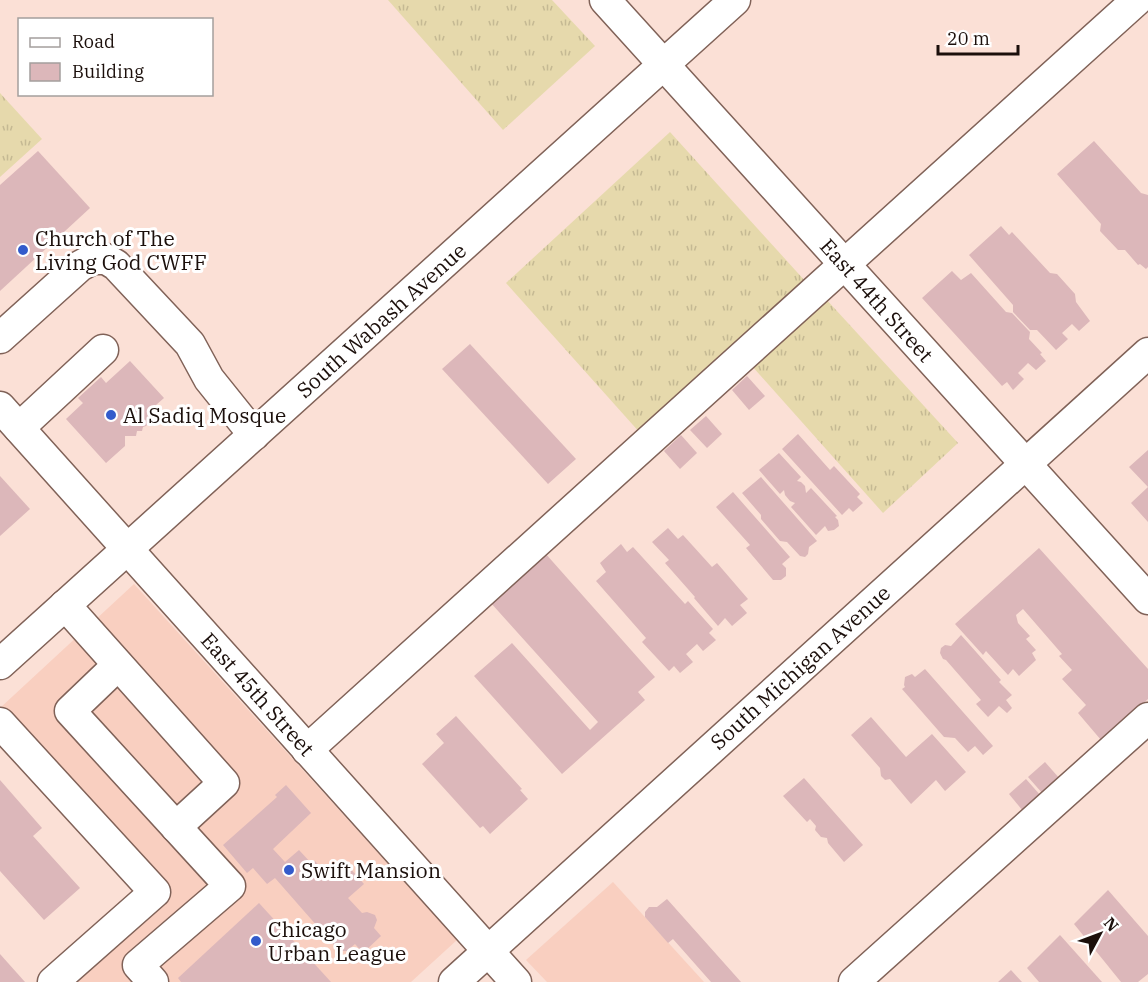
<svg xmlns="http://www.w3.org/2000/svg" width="1148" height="982" font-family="'IBM Plex Serif',serif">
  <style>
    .built { fill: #f9cfc0 }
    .grass { fill: url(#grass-tufts) }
    .building { fill: #dcb7ba }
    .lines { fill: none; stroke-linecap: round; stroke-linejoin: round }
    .minor-casing { stroke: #806258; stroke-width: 33 }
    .minor { stroke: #fff; stroke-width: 30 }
    .poi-dot { fill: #335bcb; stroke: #fff; stroke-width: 2 }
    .labels { text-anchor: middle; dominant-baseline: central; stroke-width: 6; stroke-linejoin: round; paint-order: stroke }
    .poi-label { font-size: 21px; fill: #1b0f0b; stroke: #fff; text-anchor: start }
    .street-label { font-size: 21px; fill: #1b0f0b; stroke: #fff }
  </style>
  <defs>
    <pattern id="grass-tufts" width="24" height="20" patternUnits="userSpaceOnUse" patternTransform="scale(1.5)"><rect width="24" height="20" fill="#e6d9ac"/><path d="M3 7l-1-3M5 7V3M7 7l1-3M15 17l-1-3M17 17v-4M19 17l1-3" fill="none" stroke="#c5b993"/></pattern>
  </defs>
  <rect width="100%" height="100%" fill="#fbe0d6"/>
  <g class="built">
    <path d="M 134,584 L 457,940 L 411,982 L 78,982 L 67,970 L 155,891 L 0,722 L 0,708 Z"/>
    <path d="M 613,882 L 704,982 L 547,982 L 526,960 Z"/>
  </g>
  <g class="grass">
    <path d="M 388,0 L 552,0 L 595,46 L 503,130 Z"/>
    <path d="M 0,93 L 42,139 L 0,177 Z"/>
    <path d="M 670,132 L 806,282 L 641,434 L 506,283 Z"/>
    <path d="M 825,298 L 958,443 L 883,513 L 751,365 Z"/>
  </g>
  <g class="building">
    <path d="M 1094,141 L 1141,193 L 1148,195 L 1148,267 L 1146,269 L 1140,264 L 1138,265 L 1125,250 L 1118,250 L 1100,231 L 1101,224 L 1057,174 Z"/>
    <path d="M 38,151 L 90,208 L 0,291 L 0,185 Z"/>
    <path d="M 1001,226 L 1009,235 L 1012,232 L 1050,273 L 1057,274 L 1075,294 L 1076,302 L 1090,321 L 1079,331 L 1072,324 L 1062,333 L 1068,339 L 1056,350 L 1037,330 L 1030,330 L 1013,312 L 1013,305 L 969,255 Z"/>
    <path d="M 952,271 L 961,280 L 971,273 L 1006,312 L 1012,313 L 1030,332 L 1029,339 L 1042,353 L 1040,354 L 1046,361 L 1036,370 L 1028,363 L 1018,373 L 1024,379 L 1013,390 L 1007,382 L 1002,386 L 922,298 Z"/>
    <path d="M 470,344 L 576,459 L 548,484 L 442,369 Z"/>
    <path d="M 130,361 L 164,398 L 148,412 L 154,418 L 146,426 L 143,427 L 142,431 L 137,431 L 136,436 L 125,436 L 125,446 L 106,463 L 66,419 L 83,403 L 78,398 L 101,377 L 106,383 Z"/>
    <path d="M 747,376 L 765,396 L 749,410 L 732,390 Z"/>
    <path d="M 706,416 L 722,434 L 707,448 L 690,430 Z"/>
    <path d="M 798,434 L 830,470 L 834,466 L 860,494 L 857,497 L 863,503 L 853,512 L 849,508 L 842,515 L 782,449 Z"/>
    <path d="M 681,435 L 697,453 L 680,469 L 664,451 Z"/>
    <path d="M 1148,450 L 1148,522 L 1131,503 L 1148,487 L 1129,467 Z"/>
    <path d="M 779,453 L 801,477 L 797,481 L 801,482 L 805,486 L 806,493 L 811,488 L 837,516 L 835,517 L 838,520 L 839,526 L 834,530 L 828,531 L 825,526 L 816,535 L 791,507 L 795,503 L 790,501 L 785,495 L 784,490 L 780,494 L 759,470 Z"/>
    <path d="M 0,476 L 30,509 L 0,536 Z"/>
    <path d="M 761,477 L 817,541 L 809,547 L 808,554 L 805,557 L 800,556 L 787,542 L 780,541 L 761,519 L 761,515 L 742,493 Z"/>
    <path d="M 733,492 L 790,557 L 782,564 L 786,568 L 786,576 L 781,580 L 773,580 L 746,548 L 750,545 L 716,507 Z"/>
    <path d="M 668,528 L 678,539 L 683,535 L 712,567 L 717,563 L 748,599 L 740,605 L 747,613 L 732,626 L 725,618 L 718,626 L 694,598 L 695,597 L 665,563 L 669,560 L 652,542 Z"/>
    <path d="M 621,544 L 627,552 L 633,547 L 685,604 L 688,601 L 713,629 L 709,633 L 716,640 L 703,651 L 697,644 L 686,654 L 693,662 L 680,673 L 674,666 L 669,671 L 642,642 L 646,638 L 596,581 L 606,572 L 600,563 Z"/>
    <path d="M 1039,548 L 1148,669 L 1148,699 L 1101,740 L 1078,713 L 1086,705 L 1062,679 L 1072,670 L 1059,656 L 1062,654 L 1023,609 L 1016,615 L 1018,623 L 1030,636 L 1026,639 L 1036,650 L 1032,653 L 1036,660 L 1019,676 L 1013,669 L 1008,675 L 986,651 L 983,655 L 955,624 Z"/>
    <path d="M 545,553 L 655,677 L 638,692 L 645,700 L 562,774 L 474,676 L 512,643 L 590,730 L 598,722 L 490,602 Z"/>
    <path d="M 961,635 L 1001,680 L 999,682 L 1012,695 L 1006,700 L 1012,708 L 1007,713 L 999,706 L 988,717 L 976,704 L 981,700 L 946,660 L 943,659 L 940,653 L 941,648 L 945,645 L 951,646 Z"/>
    <path d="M 925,669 L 993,746 L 983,755 L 975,746 L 968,752 L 955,738 L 944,737 L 902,689 L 905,687 L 904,685 L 905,677 L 912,674 L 915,677 Z"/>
    <path d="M 456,716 L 522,789 L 520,790 L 528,799 L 490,834 L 483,826 L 480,828 L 422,764 L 444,743 L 436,734 Z"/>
    <path d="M 871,717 L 906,757 L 932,734 L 966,772 L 945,791 L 936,780 L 911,804 L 890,779 L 885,780 L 881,776 L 880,768 L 851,735 Z"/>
    <path d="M 1045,762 L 1060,779 L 1043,794 L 1028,777 Z"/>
    <path d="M 804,778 L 863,845 L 844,862 L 828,843 L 827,838 L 821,837 L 815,830 L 816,826 L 810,819 L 807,822 L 783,796 Z"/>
    <path d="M 1026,779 L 1041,796 L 1023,811 L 1009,794 Z"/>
    <path d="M 0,780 L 42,828 L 33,836 L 80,888 L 44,920 L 0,871 Z"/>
    <path d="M 286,785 L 311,813 L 273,849 L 285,862 L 299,850 L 312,864 L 315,861 L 333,881 L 349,867 L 364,884 L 348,898 L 362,913 L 367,912 L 375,915 L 377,920 L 374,928 L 381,936 L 363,953 L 355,944 L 347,951 L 339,951 L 275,878 L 267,884 L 253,868 L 247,873 L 223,845 L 277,797 L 275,795 Z"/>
    <path d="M 1108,890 L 1148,936 L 1148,974 L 1138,982 L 1121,982 L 1074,924 Z"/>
    <path d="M 667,899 L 741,982 L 711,982 L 673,939 L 668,943 L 645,917 L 645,912 L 649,907 L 657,907 Z"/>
    <path d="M 259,903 L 331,982 L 181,982 L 178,978 Z"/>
    <path d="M 1060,935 L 1102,982 L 1039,982 L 1027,968 Z"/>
    <path d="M 0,954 L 25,982 L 0,982 Z"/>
    <path d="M 1011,970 L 1022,982 L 998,982 Z"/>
  </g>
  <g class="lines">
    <defs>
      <g id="minor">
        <path d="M 605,0 L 1148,599"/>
        <path d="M 0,338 L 80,266 L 93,259 L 106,259 L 116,265 L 190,344 L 209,379 L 254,435"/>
        <path d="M 0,407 L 516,982"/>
        <path d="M 19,428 L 103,350"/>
        <path d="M 65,605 L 224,783 L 176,827"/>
        <path d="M 0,664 L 735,0"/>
        <path d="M 118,665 L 70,711 L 230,886 L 138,965 L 153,982"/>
        <path d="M 0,723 L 155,892 L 53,982"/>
        <path d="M 307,750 L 1137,0"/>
        <path d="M 454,982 L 1148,353"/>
        <path d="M 854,982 L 1148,718"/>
      </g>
    </defs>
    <use href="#minor" class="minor-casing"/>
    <use href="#minor" class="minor"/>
  </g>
  <g class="poi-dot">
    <circle cx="23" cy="250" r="6"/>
    <circle cx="111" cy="415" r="6"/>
    <circle cx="289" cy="870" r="6"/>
    <circle cx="256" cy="941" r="6"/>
  </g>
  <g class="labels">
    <g class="poi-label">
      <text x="35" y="238">Church of The<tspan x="35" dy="24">Living God CWFF</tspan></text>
      <text x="123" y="415">Al Sadiq Mosque</text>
      <text x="301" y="870">Swift Mansion</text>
      <text x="268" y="929">Chicago<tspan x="268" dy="24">Urban League</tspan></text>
    </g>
    <g class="street-label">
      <text transform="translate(877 300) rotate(48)">East 44th Street</text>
      <text transform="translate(381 320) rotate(-42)">South Wabash Avenue</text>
      <text transform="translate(800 667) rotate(-42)">South Michigan Avenue</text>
      <text transform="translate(258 694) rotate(48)">East 45th Street</text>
    </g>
  </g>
  <rect x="18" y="18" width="195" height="78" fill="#ffffff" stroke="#a49f9d" stroke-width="1.5"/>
  <rect x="30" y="38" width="30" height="9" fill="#ffffff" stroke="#a49f9d" stroke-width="1.5"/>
  <text x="72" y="48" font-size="18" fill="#1b0f0b">Road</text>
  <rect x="30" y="63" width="30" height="18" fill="#dcb7ba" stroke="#a49f9d" stroke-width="1.5"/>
  <text x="72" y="78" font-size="18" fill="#1b0f0b">Building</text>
  <g transform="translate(1100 934) rotate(49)" stroke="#ffffff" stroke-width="4.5" paint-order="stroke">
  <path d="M0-4.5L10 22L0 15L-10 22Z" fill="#1b0f0b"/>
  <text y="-9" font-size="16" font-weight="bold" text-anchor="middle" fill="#1b0f0b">N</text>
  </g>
  <path d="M938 45v9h80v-9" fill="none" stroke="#1b0f0b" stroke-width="3"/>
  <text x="947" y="45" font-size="18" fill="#1b0f0b" stroke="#ffffff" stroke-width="4.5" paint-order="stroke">20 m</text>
</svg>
